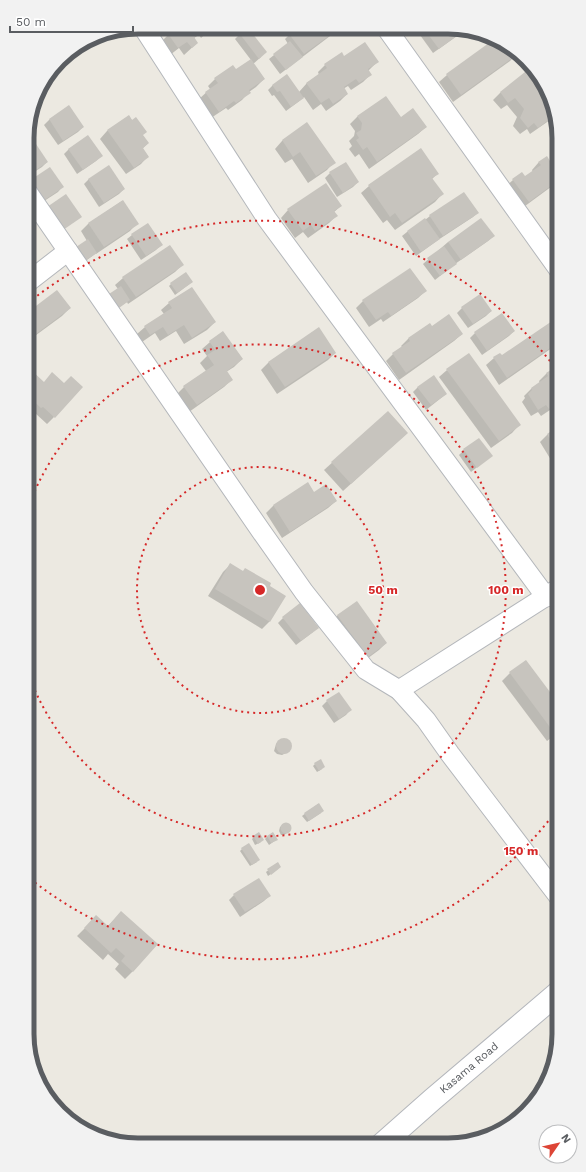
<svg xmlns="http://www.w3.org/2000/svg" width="586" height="1172" font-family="'Work Sans',sans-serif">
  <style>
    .shadow { fill: #0003 }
    .building { fill: #c7c4be }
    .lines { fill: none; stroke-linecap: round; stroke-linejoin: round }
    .street-casing { stroke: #b4b7bb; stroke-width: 21 }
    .secondary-casing { stroke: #b3b6bb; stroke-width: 24 }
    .street { stroke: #fff; stroke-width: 19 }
    .secondary { stroke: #fff; stroke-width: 22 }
    .ring { fill: none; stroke: #d62828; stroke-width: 2; stroke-dasharray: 2 4 }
    .labels { text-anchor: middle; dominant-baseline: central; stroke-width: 3; stroke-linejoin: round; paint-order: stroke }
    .street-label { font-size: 11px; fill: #5a5d61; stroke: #fff }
    .rim { fill: none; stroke: #5a5d61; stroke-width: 5 }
    .centre { fill: #d62828; stroke: #fff; stroke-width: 2 }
    .ring-label { font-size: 12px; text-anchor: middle; font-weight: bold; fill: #d62828; stroke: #fff; stroke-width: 3; stroke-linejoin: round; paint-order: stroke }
  </style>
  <rect width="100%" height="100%" fill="#ece9e1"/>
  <g class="shadow">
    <path d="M 173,27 L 213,27 L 201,38 L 199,35 L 194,38 L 197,43 L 184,55 L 179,48 L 170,55 L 161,42 L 170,33 L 169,31 Z"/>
    <path d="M 241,28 L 254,28 L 249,31 L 261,57 L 253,64 L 264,79 L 256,87 L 249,92 L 242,100 L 228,110 L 226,108 L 211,118 L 198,100 L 210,89 L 208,86 L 215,79 L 236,71 L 251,60 L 235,39 L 243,31 Z"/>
    <path d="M 339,28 L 334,33 L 280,74 L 269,59 L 288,44 L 285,39 L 290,34 Z"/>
    <path d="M 426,29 L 467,29 L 433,53 L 420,35 Z"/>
    <path d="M 494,41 L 517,54 L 510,61 L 453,102 L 439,82 L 447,75 Z"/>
    <path d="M 344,57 L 377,62 L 368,71 L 370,75 L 363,82 L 351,90 L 348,86 L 343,89 L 347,94 L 340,101 L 326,111 L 321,104 L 313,110 L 304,97 L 298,102 L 286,111 L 274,95 L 272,96 L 268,90 L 273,85 L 299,92 L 307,83 L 319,75 L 318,72 L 325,65 Z"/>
    <path d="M 531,69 L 553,102 L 551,104 L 554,109 L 555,115 L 550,120 L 530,134 L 527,129 L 520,134 L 513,126 L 517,117 L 507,105 L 501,109 L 493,100 L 500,93 Z"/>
    <path d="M 386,97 L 400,118 L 426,127 L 418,134 L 369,169 L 359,154 L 355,157 L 349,149 L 352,146 L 349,141 L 354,136 L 355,131 L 350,124 L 357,117 Z"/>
    <path d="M 69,107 L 83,127 L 78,132 L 58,145 L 44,125 L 49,120 Z"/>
    <path d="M 129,116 L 148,143 L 142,149 L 148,156 L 141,164 L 126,174 L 100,139 L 107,131 Z"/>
    <path d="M 307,124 L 334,162 L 327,170 L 308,183 L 292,159 L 285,163 L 275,149 L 282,141 Z"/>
    <path d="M 30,137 L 47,162 L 42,167 L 28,176 L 28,138 Z"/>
    <path d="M 69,149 L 101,156 L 96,161 L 77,174 L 64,154 Z"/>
    <path d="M 420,150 L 437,174 L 432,179 L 442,194 L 435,202 L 395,230 L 387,220 L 383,223 L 361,193 L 369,186 Z"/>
    <path d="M 559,155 L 559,181 L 521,209 L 505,187 L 513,180 L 525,177 L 533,172 L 532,170 L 539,162 L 550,162 Z"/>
    <path d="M 330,173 L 358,182 L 353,187 L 337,197 L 325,178 Z"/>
    <path d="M 89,179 L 124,189 L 119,194 L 99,207 L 84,184 Z"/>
    <path d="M 30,181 L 62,187 L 58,192 L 38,205 L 28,190 L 28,183 Z"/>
    <path d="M 122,201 L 137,223 L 130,231 L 96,254 L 96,253 L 91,257 L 77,267 L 87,241 L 81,231 L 88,224 Z"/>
    <path d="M 341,206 L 334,212 L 336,216 L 329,223 L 308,238 L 303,232 L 295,238 L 281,218 L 288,210 Z"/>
    <path d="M 477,213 L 473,217 L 438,240 L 416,256 L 402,236 L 407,232 L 425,219 L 425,220 L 430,216 Z"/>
    <path d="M 132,235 L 161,245 L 156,250 L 141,260 L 127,239 Z"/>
    <path d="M 493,236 L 488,241 L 455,264 L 435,280 L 423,264 L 448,242 Z"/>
    <path d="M 170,246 L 182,265 L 175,272 L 128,304 L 127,302 L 116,309 L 108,297 L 118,289 L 115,285 L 123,278 Z"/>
    <path d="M 192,282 L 175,295 L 169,286 L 171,284 Z"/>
    <path d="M 57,291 L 70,308 L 62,316 L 28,341 L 28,313 Z"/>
    <path d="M 425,291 L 418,298 L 383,322 L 381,319 L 369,327 L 356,308 L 363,301 Z"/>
    <path d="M 169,303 L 215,322 L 207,330 L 184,344 L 176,331 L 160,341 L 155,333 L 142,342 L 137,334 L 145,327 L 164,314 L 161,310 Z"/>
    <path d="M 462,308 L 491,311 L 486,316 L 468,328 L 457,313 Z"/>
    <path d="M 558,318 L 559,319 L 559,343 L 499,385 L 486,365 L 494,358 L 502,356 Z"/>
    <path d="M 430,324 L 432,327 L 462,334 L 454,341 L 399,380 L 386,361 L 393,354 L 402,347 L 401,346 L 408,339 Z"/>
    <path d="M 319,329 L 335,353 L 328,360 L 277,394 L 261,370 L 268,363 Z"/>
    <path d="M 514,331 L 509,336 L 482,355 L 470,338 L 475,333 Z"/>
    <path d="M 210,342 L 242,359 L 234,367 L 226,372 L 231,380 L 224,387 L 189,412 L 177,394 L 184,387 L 206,371 L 200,363 L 207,356 L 202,349 Z"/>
    <path d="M 559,366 L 559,404 L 541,416 L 538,412 L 531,416 L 522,402 L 525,398 L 524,396 L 531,389 L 540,383 L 539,381 L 546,374 Z"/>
    <path d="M 30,370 L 43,383 L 54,417 L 47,424 L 35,413 L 33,415 L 28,410 L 28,372 Z"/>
    <path d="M 447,370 L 519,425 L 512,433 L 491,448 L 439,377 Z"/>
    <path d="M 418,387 L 446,394 L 426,410 L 413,392 Z"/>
    <path d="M 388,412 L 407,433 L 343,491 L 324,470 Z"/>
    <path d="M 559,427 L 559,473 L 540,442 L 547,435 Z"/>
    <path d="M 464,450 L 491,456 L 471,472 L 459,455 Z"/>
    <path d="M 308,484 L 314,493 L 336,501 L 328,508 L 282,538 L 266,513 L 273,506 Z"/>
    <path d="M 230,565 L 284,596 L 269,622 L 262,629 L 208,596 L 223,572 Z"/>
    <path d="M 338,615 L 386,643 L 379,650 L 360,664 L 331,623 Z"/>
    <path d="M 283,618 L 313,632 L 296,645 L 278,623 Z"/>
    <path d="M 526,661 L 559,706 L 559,732 L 547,741 L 502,681 L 510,673 Z"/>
    <path d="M 327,701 L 350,710 L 346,715 L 334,723 L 322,706 Z"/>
    <path d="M 285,739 L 288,740 L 291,747 L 286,753 L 282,755 L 277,754 L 274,751 L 276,744 L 278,741 Z"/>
    <path d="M 315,764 L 322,769 L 317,772 L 313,766 Z"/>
    <path d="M 318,804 L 321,813 L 307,822 L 302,816 Z"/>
    <path d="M 285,823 L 290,825 L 291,828 L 290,831 L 284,835 L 281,835 L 279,831 L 280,827 Z"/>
    <path d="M 268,836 L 276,840 L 269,845 L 265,839 Z"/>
    <path d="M 254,837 L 261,842 L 255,845 L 252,839 Z"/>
    <path d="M 242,849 L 257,862 L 250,866 L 240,851 Z"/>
    <path d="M 277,863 L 278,869 L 268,876 L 266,872 Z"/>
    <path d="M 234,895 L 269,896 L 264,901 L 240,917 L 229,900 Z"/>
    <path d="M 114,920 L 133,971 L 125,979 L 115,969 L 119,964 L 108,954 L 103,960 L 77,936 L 89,924 L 107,927 Z"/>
  </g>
  <g class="building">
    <path d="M 177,27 L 214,27 L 208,32 L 206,28 L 194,37 L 198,43 L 192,48 L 187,42 L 178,48 L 168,34 Z"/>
    <path d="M 246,28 L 248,28 L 267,52 L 259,59 L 239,33 Z"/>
    <path d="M 297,28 L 340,28 L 304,54 L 289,34 Z"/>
    <path d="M 424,29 L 466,29 L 439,49 Z"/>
    <path d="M 493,40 L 517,52 L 518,54 L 461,95 L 446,74 Z"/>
    <path d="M 290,41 L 303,57 L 286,70 L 273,54 Z"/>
    <path d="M 365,42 L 379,62 L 368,69 L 372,75 L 359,83 L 356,79 L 344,87 L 348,94 L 333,104 L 329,98 L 321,103 L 306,83 L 327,68 L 324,64 L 342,52 L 344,56 Z"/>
    <path d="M 251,59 L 265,79 L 249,90 L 251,93 L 236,103 L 234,101 L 219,112 L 205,92 L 218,83 L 214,78 L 233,65 L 236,69 Z"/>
    <path d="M 530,68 L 553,102 L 552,104 L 554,107 L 555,115 L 538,128 L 534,123 L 528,128 L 520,118 L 524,109 L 515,98 L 508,103 L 500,92 Z"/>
    <path d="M 287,74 L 304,98 L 291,107 L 280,91 L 277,92 L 272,85 Z"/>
    <path d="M 386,96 L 401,117 L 413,108 L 427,127 L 377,162 L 367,147 L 363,150 L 356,140 L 359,138 L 356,133 L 361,130 L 362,123 L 357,116 Z"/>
    <path d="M 69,105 L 84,127 L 63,141 L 49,119 Z"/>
    <path d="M 129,115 L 132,120 L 136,117 L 147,132 L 143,135 L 149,143 L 143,148 L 149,157 L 134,168 L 107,130 Z"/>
    <path d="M 307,122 L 336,163 L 316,176 L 300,152 L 293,157 L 282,140 Z"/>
    <path d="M 30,135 L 48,162 L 28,175 L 28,137 Z"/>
    <path d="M 88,135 L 103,156 L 83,170 L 68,149 Z"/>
    <path d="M 421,148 L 439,174 L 432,178 L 444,194 L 402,223 L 395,213 L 390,217 L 368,185 Z"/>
    <path d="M 559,154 L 559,180 L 529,202 L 512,179 L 522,172 L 525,176 L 541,165 L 538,162 L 547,156 L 550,161 Z"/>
    <path d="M 346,162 L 359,182 L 343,193 L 329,172 Z"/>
    <path d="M 109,165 L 125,189 L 104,203 L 88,179 Z"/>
    <path d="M 50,167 L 64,187 L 43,201 L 29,181 Z"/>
    <path d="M 326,183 L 342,206 L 334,211 L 338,216 L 315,231 L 311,225 L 303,231 L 287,209 Z"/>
    <path d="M 464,192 L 479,213 L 443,236 L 429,215 Z"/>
    <path d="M 66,194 L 82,217 L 63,230 L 47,207 Z"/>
    <path d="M 123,200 L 139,224 L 104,247 L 88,223 Z"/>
    <path d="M 425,218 L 440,239 L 421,252 L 407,231 Z"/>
    <path d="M 481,218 L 495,236 L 461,260 L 448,242 Z"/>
    <path d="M 148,223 L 163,245 L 146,256 L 131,234 Z"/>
    <path d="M 88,239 L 97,253 L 82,263 L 73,249 Z"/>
    <path d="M 170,245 L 184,265 L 136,297 L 122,277 Z"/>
    <path d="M 444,246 L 457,264 L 440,276 L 427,258 Z"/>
    <path d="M 410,268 L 427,291 L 391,316 L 388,312 L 376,320 L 362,300 Z"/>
    <path d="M 186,272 L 193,282 L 177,293 L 170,283 Z"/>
    <path d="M 121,286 L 130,300 L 119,308 L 109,294 Z"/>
    <path d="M 192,287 L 216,322 L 192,338 L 184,325 L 168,335 L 163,327 L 150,335 L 144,326 L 172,308 L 168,302 Z"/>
    <path d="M 57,290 L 71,308 L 28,340 L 28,312 Z"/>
    <path d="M 480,294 L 492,311 L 473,324 L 461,307 Z"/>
    <path d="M 502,313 L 515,331 L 487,351 L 474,332 Z"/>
    <path d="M 449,314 L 463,334 L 406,373 L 392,353 L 410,341 L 408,338 L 430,323 L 432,326 Z"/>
    <path d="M 558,317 L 559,342 L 507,378 L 493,357 L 500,353 L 502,355 Z"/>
    <path d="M 319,327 L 336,353 L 285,387 L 268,362 Z"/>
    <path d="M 223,331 L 243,359 L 227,371 L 233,380 L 197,405 L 183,386 L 214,365 L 207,355 L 215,350 L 209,341 Z"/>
    <path d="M 469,353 L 521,425 L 499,441 L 446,369 Z"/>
    <path d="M 559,365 L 559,403 L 549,409 L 546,405 L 538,410 L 528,394 L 532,390 L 531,388 L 548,376 L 546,373 Z"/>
    <path d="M 30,369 L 44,382 L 52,372 L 64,383 L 71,376 L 83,387 L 55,418 L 43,407 L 41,408 L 28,396 L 28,371 Z"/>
    <path d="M 434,375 L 447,394 L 431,405 L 417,387 Z"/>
    <path d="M 388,411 L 408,433 L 351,484 L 331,462 Z"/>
    <path d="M 559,426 L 559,454 L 547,434 Z"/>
    <path d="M 479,438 L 493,456 L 477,468 L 463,449 Z"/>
    <path d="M 308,482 L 314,492 L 326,484 L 337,501 L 290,532 L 273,505 Z"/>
    <path d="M 230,563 L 243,571 L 245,568 L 271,583 L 270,586 L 286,596 L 270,622 L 215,589 Z"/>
    <path d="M 357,601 L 387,643 L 368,657 L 337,615 Z"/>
    <path d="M 300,603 L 319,628 L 301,641 L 282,617 Z"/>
    <path d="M 526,660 L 559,704 L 559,732 L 555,734 L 509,672 Z"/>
    <path d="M 339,692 L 352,710 L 339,719 L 326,700 Z"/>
    <circle cx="284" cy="746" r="8"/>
    <path d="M 321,759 L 325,767 L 319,771 L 314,763 Z"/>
    <path d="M 319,803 L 324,811 L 309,821 L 304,813 Z"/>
    <circle cx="286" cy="828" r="5.5"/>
    <path d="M 259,832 L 264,840 L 258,844 L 253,836 Z"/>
    <path d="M 273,832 L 278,840 L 271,843 L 267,836 Z"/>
    <path d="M 249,843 L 260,860 L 252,865 L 241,848 Z"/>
    <path d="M 278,862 L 281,867 L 271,875 L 267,869 Z"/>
    <path d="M 259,878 L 271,896 L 245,912 L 233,894 Z"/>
    <path d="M 121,911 L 158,944 L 133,972 L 121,961 L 125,956 L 116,948 L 111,953 L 84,928 L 96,915 L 108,926 Z"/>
    <path d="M 96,1127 L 103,1135 L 92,1130 Z"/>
  </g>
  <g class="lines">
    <defs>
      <g id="street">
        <path d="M 143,27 L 267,219 L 546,597"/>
        <path d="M 387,29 L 559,270"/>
        <path d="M 28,193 L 261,531 L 304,592 L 366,670 L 399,690 L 426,720 L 450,754 L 559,897"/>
        <path d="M 28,282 L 68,251"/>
        <path d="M 399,690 L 559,588"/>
      </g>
      <path id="secondary" d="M 381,1145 L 433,1099 L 559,992"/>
    </defs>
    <use href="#street" class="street-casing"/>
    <use href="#secondary" class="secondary-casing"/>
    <use href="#street" class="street"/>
    <use href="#secondary" class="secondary"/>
  </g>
  <g class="ring">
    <circle cx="260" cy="590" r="123"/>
    <path d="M28 508A246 246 0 1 1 27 670"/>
    <path d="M559 807A369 369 0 0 1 28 877M28 303A369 369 0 0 1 559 373"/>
  </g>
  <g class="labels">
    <g class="street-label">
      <text transform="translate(469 1068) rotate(-40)">Kasama Road</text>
    </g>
  </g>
  <path d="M0 0H586V1172H0ZM138 34H448A104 104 0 0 1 552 138V1034A104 104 0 0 1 448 1138H138A104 104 0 0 1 34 1034V138A104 104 0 0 1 138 34Z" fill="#f2f2f2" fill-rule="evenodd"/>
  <path class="rim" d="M138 34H448A104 104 0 0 1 552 138V1034A104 104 0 0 1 448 1138H138A104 104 0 0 1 34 1034V138A104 104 0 0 1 138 34Z"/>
  <circle cx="260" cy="590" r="6" class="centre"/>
  <g class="ring-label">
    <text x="383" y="594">50 m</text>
    <text x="506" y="594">100 m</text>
    <text x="521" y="855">150 m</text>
  </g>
  <g transform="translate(558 1144) rotate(56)"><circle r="19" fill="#ffffff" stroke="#bdbec0"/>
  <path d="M0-3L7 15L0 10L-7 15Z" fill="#dd4536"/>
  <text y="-6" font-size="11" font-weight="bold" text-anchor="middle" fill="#5a5d61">N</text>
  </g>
  <path d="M10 26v6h123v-6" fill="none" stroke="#5a5d61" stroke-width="2"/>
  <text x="16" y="26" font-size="12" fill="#5a5d61" stroke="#ffffff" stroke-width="3" paint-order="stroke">50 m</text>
</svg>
